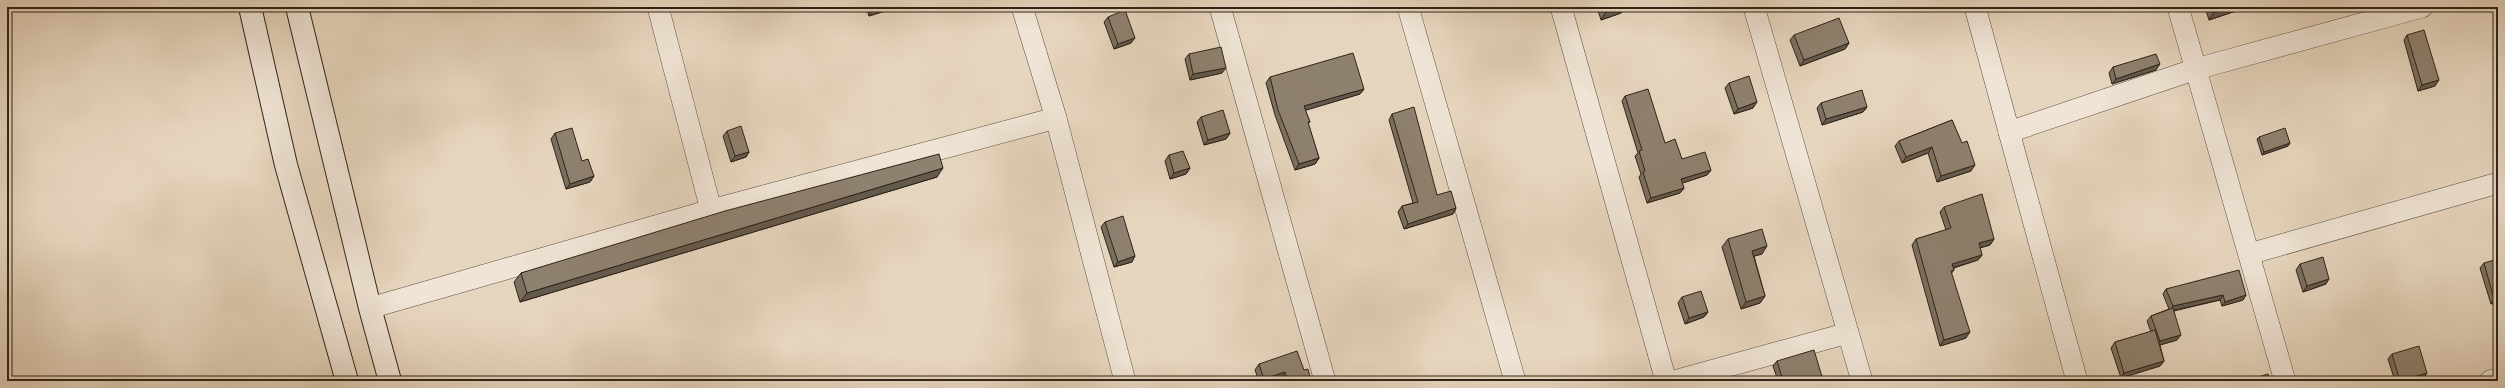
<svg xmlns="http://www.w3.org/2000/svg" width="2505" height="388" font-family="'Old Standard TT',serif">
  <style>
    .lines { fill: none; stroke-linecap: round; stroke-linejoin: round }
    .street-casing { stroke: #5c5042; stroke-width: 22 }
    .secondary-casing { stroke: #2e2419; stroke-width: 24 }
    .street { stroke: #efe4d5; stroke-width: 21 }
    .secondary { stroke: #efe4d5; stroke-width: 22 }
    .wall { fill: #7a6f5f; stroke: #2e2419 }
    .shaded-wall { fill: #635a4e; stroke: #2e2419 }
    .building { fill: #8e816f; stroke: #2e2419 }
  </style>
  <rect width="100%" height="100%" fill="#e7d6bf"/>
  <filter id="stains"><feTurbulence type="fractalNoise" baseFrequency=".005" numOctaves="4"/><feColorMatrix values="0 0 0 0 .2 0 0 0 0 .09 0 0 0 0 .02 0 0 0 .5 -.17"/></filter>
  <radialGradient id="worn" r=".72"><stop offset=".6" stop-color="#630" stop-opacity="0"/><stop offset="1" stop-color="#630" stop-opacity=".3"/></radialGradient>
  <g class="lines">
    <defs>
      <g id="street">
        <path d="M 658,7 L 711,210"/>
        <path d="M 1022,7 L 1056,118 L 1125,381"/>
        <path d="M 1220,7 L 1325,381"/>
        <path d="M 1408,7 L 1515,381"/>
        <path d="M 1561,7 L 1666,381"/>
        <path d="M 1754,7 L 1862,381"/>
        <path d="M 1975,7 L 2077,381"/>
        <path d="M 2178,7 L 2285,381"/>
        <path d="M 2009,132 L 2196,69 L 2422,7"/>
        <path d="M 2249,254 L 2498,183"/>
        <path d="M 370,308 L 711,210 L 1056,118"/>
        <path d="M 1674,381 L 1848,333"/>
        <path d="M 2490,381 L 2498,379"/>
      </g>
      <g id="secondary">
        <path d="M 250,7 L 286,165 L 347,381"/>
        <path d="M 297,7 L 370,308 L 390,381"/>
      </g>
    </defs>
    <use href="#street" class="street-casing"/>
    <use href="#secondary" class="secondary-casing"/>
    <use href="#street" class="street"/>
    <use href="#secondary" class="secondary"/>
  </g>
  <g class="wall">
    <path d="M 866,7 L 898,7 L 869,16 Z"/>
    <path d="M 1597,7 L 1625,7 L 1621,13 L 1601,20 Z"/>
    <path d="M 2205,7 L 2248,7 L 2209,20 Z"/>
    <path d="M 1108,17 L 1131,43 L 1114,49 L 1104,22 Z"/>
    <path d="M 1794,35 L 1849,43 L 1845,49 L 1800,66 L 1790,40 Z"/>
    <path d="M 2407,35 L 2435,86 L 2418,91 L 2404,40 Z"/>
    <path d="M 1189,54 L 1222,73 L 1190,80 L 1185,59 Z"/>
    <path d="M 2113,67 L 2156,70 L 2112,84 L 2109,73 Z"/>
    <path d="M 1270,77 L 1364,89 L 1360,94 L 1305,110 L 1310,122 L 1308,124 L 1319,158 L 1315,164 L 1295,170 L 1275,115 L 1266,83 Z"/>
    <path d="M 1729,83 L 1753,108 L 1734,114 L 1725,88 Z"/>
    <path d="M 1625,96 L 1665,143 L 1682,159 L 1711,170 L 1707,175 L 1682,183 L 1684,188 L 1680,193 L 1647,203 L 1639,177 L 1641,174 L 1635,156 L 1638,153 L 1622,101 Z"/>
    <path d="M 1821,103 L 1867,107 L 1863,112 L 1822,125 L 1817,108 Z"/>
    <path d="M 1392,114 L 1437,195 L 1456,208 L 1453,214 L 1404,229 L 1398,212 L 1402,206 L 1413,203 L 1389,120 Z"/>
    <path d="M 1201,117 L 1230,133 L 1226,139 L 1204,145 L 1197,122 Z"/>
    <path d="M 1952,120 L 1971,171 L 1937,182 L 1928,153 L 1902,163 L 1895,146 L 1899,141 Z"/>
    <path d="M 727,131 L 749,152 L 746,157 L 731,162 L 723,136 Z"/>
    <path d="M 555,133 L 582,161 L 594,176 L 590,182 L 566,189 L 551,139 Z"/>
    <path d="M 2259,137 L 2290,143 L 2288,146 L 2262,155 L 2257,139 Z"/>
    <path d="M 1169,155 L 1190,168 L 1186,174 L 1170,179 L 1165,161 Z"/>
    <path d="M 937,177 L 520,302 L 514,282 L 521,273 Z"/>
    <path d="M 1944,207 L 1994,239 L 1990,245 L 1980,248 L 1982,255 L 1978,260 L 1954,268 L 1954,270 L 1951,274 L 1966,338 L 1940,346 L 1912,245 L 1916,239 L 1946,230 L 1940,212 Z"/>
    <path d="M 1105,222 L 1132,262 L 1114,267 L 1101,227 Z"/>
    <path d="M 1728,239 L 1762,254 L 1754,256 L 1765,296 L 1760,303 L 1741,309 L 1722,247 Z"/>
    <path d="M 2484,263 L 2498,301 L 2491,304 L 2480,268 Z"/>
    <path d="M 2300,264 L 2326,284 L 2303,292 L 2296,270 Z"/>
    <path d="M 2166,289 L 2246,295 L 2243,300 L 2222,306 L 2220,300 L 2174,311 L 2177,340 L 2160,345 L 2164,361 L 2160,366 L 2121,378 L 2111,348 L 2115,342 L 2151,332 L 2147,321 L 2151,316 L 2169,309 L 2163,294 Z"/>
    <path d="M 1682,297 L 1708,312 L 1704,317 L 1685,324 L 1678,303 Z"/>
    <path d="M 2392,354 L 2424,378 L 2414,381 L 2395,381 L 2388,359 Z"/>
    <path d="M 1777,361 L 1822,381 L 1778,381 L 1773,366 Z"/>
    <path d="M 1259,364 L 1304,370 L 1311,381 L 1283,381 L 1282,377 L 1271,381 L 1259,381 L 1255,370 Z"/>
  </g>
  <g class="shaded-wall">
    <path d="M 883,7 L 898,7 L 869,16 L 872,10 Z"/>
    <path d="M 1623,7 L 1625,7 L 1621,13 L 1601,20 L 1606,12 Z"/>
    <path d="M 2230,7 L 2248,7 L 2209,20 L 2214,12 Z"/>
    <path d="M 1135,38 L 1131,43 L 1114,49 L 1118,44 Z"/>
    <path d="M 1849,43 L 1845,49 L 1800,66 L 1804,60 Z"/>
    <path d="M 2160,64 L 2156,70 L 2112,84 L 2116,79 Z"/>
    <path d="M 1226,68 L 1222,73 L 1190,80 L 1193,74 Z"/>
    <path d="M 2439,80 L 2435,86 L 2418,91 L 2422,85 Z"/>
    <path d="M 1364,89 L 1360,94 L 1300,112 L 1304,106 Z"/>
    <path d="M 1757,102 L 1753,108 L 1734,114 L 1738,109 Z"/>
    <path d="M 1867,107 L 1863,112 L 1822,125 L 1826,119 Z"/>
    <path d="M 1230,133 L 1226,139 L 1204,145 L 1208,140 Z"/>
    <path d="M 2290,143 L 2288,146 L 2262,155 L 2264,152 Z"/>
    <path d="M 1932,147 L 1928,153 L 1902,163 L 1906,157 Z"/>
    <path d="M 749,152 L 746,157 L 731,162 L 735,156 Z"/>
    <path d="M 1319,158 L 1315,164 L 1295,170 L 1299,164 Z"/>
    <path d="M 1975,165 L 1971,171 L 1937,182 L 1941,176 Z"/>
    <path d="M 943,168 L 937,177 L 520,302 L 527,293 Z"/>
    <path d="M 1190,168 L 1186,174 L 1170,179 L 1174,173 Z"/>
    <path d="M 1711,170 L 1707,175 L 1677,185 L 1681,179 Z"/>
    <path d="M 594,176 L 590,182 L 566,189 L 570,184 Z"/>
    <path d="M 1684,188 L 1680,193 L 1647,203 L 1651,198 Z"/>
    <path d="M 1456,208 L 1453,214 L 1404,229 L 1408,224 Z"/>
    <path d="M 1994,239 L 1990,245 L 1975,249 L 1979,243 Z"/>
    <path d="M 1767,246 L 1762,254 L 1747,258 L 1752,251 Z"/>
    <path d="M 1982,255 L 1978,260 L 1948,269 L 1952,264 Z"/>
    <path d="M 1135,256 L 1132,262 L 1114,267 L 1118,262 Z"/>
    <path d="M 2329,279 L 2326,284 L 2303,292 L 2307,286 Z"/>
    <path d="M 2223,295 L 2220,300 L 2170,311 L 2173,306 Z"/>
    <path d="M 2246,295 L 2243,300 L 2222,306 L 2225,302 Z"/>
    <path d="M 1765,296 L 1760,303 L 1741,309 L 1746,302 Z"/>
    <path d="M 2498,298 L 2498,301 L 2491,304 L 2494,299 Z"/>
    <path d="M 1708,312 L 1704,317 L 1685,324 L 1689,318 Z"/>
    <path d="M 1970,332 L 1966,338 L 1940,346 L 1944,340 Z"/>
    <path d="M 2181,335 L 2177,340 L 2156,346 L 2160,341 Z"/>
    <path d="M 2164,361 L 2160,366 L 2121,378 L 2124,373 Z"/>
    <path d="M 1285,372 L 1282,377 L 1271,381 L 1263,381 L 1264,379 Z"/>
    <path d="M 2427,373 L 2424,378 L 2414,381 L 2400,381 Z"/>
  </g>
  <g class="building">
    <path d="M 871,7 L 883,7 L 872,10 Z"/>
    <path d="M 1604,7 L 1623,7 L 1606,12 Z"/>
    <path d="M 2213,7 L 2230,7 L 2214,12 Z"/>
    <path d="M 1125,10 L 1135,38 L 1118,44 L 1108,17 Z"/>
    <path d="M 1839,18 L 1849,43 L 1804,60 L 1794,35 Z"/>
    <path d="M 2424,30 L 2439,80 L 2422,85 L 2407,35 Z"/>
    <path d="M 1221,47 L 1226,68 L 1193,74 L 1189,54 Z"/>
    <path d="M 1353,53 L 1364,89 L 1304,106 L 1310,122 L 1308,122 L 1319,158 L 1299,164 L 1278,110 L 1270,77 Z"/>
    <path d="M 2156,54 L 2160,64 L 2116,79 L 2113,67 Z"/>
    <path d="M 1749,76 L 1757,102 L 1738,109 L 1729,83 Z"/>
    <path d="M 1648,89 L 1665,143 L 1675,139 L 1682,159 L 1705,152 L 1711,170 L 1681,179 L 1684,188 L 1651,198 L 1643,172 L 1645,171 L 1639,151 L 1642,150 L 1625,96 Z"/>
    <path d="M 1862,90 L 1867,107 L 1826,119 L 1821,103 Z"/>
    <path d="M 1414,107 L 1437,195 L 1451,191 L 1456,208 L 1408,224 L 1402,206 L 1418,202 L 1392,114 Z"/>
    <path d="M 1223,110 L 1230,133 L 1208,140 L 1201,117 Z"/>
    <path d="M 1952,120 L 1962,143 L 1967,141 L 1975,165 L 1941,176 L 1932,147 L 1906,157 L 1899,141 Z"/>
    <path d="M 741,126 L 749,152 L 735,156 L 727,131 Z"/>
    <path d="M 572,128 L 582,161 L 588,159 L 594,176 L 570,184 L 555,133 Z"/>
    <path d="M 2285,128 L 2290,143 L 2264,152 L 2259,137 Z"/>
    <path d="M 1183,151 L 1190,168 L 1174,173 L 1169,155 Z"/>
    <path d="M 939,154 L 943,168 L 527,293 L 521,273 L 725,211 Z"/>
    <path d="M 1982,194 L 1994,239 L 1979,243 L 1982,255 L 1952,264 L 1954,270 L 1951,271 L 1970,332 L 1944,340 L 1916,239 L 1951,228 L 1944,207 Z"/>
    <path d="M 1123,216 L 1135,256 L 1118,262 L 1105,222 Z"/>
    <path d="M 1762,229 L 1767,246 L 1752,251 L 1765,296 L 1746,302 L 1728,239 Z"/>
    <path d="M 2323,257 L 2329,279 L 2307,286 L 2300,264 Z"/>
    <path d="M 2498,259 L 2498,298 L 2494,299 L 2484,263 Z"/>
    <path d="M 2239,270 L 2246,295 L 2225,302 L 2223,295 L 2173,306 L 2166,289 Z"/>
    <path d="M 1701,291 L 1708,312 L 1689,318 L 1682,297 Z"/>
    <path d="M 2173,308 L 2181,335 L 2160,341 L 2151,316 Z"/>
    <path d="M 2155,330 L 2164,361 L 2124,373 L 2115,342 Z"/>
    <path d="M 2419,346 L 2427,373 L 2400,381 L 2392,354 Z"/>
    <path d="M 1814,350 L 1823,380 L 1820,381 L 1783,381 L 1777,361 Z"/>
    <path d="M 1297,351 L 1304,370 L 1308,369 L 1311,381 L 1288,381 L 1285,372 L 1264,379 L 1259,364 Z"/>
    <path d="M 2268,374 L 2270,381 L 2245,381 Z"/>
  </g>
  <rect width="2505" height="388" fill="none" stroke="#e7d6bf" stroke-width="24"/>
  <rect x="8" y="8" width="2489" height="372" fill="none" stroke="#2e2419" stroke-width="2"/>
  <rect x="12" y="12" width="2481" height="364" fill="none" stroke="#2e2419"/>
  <rect width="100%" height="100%" filter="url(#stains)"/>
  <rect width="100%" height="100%" fill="url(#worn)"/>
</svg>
